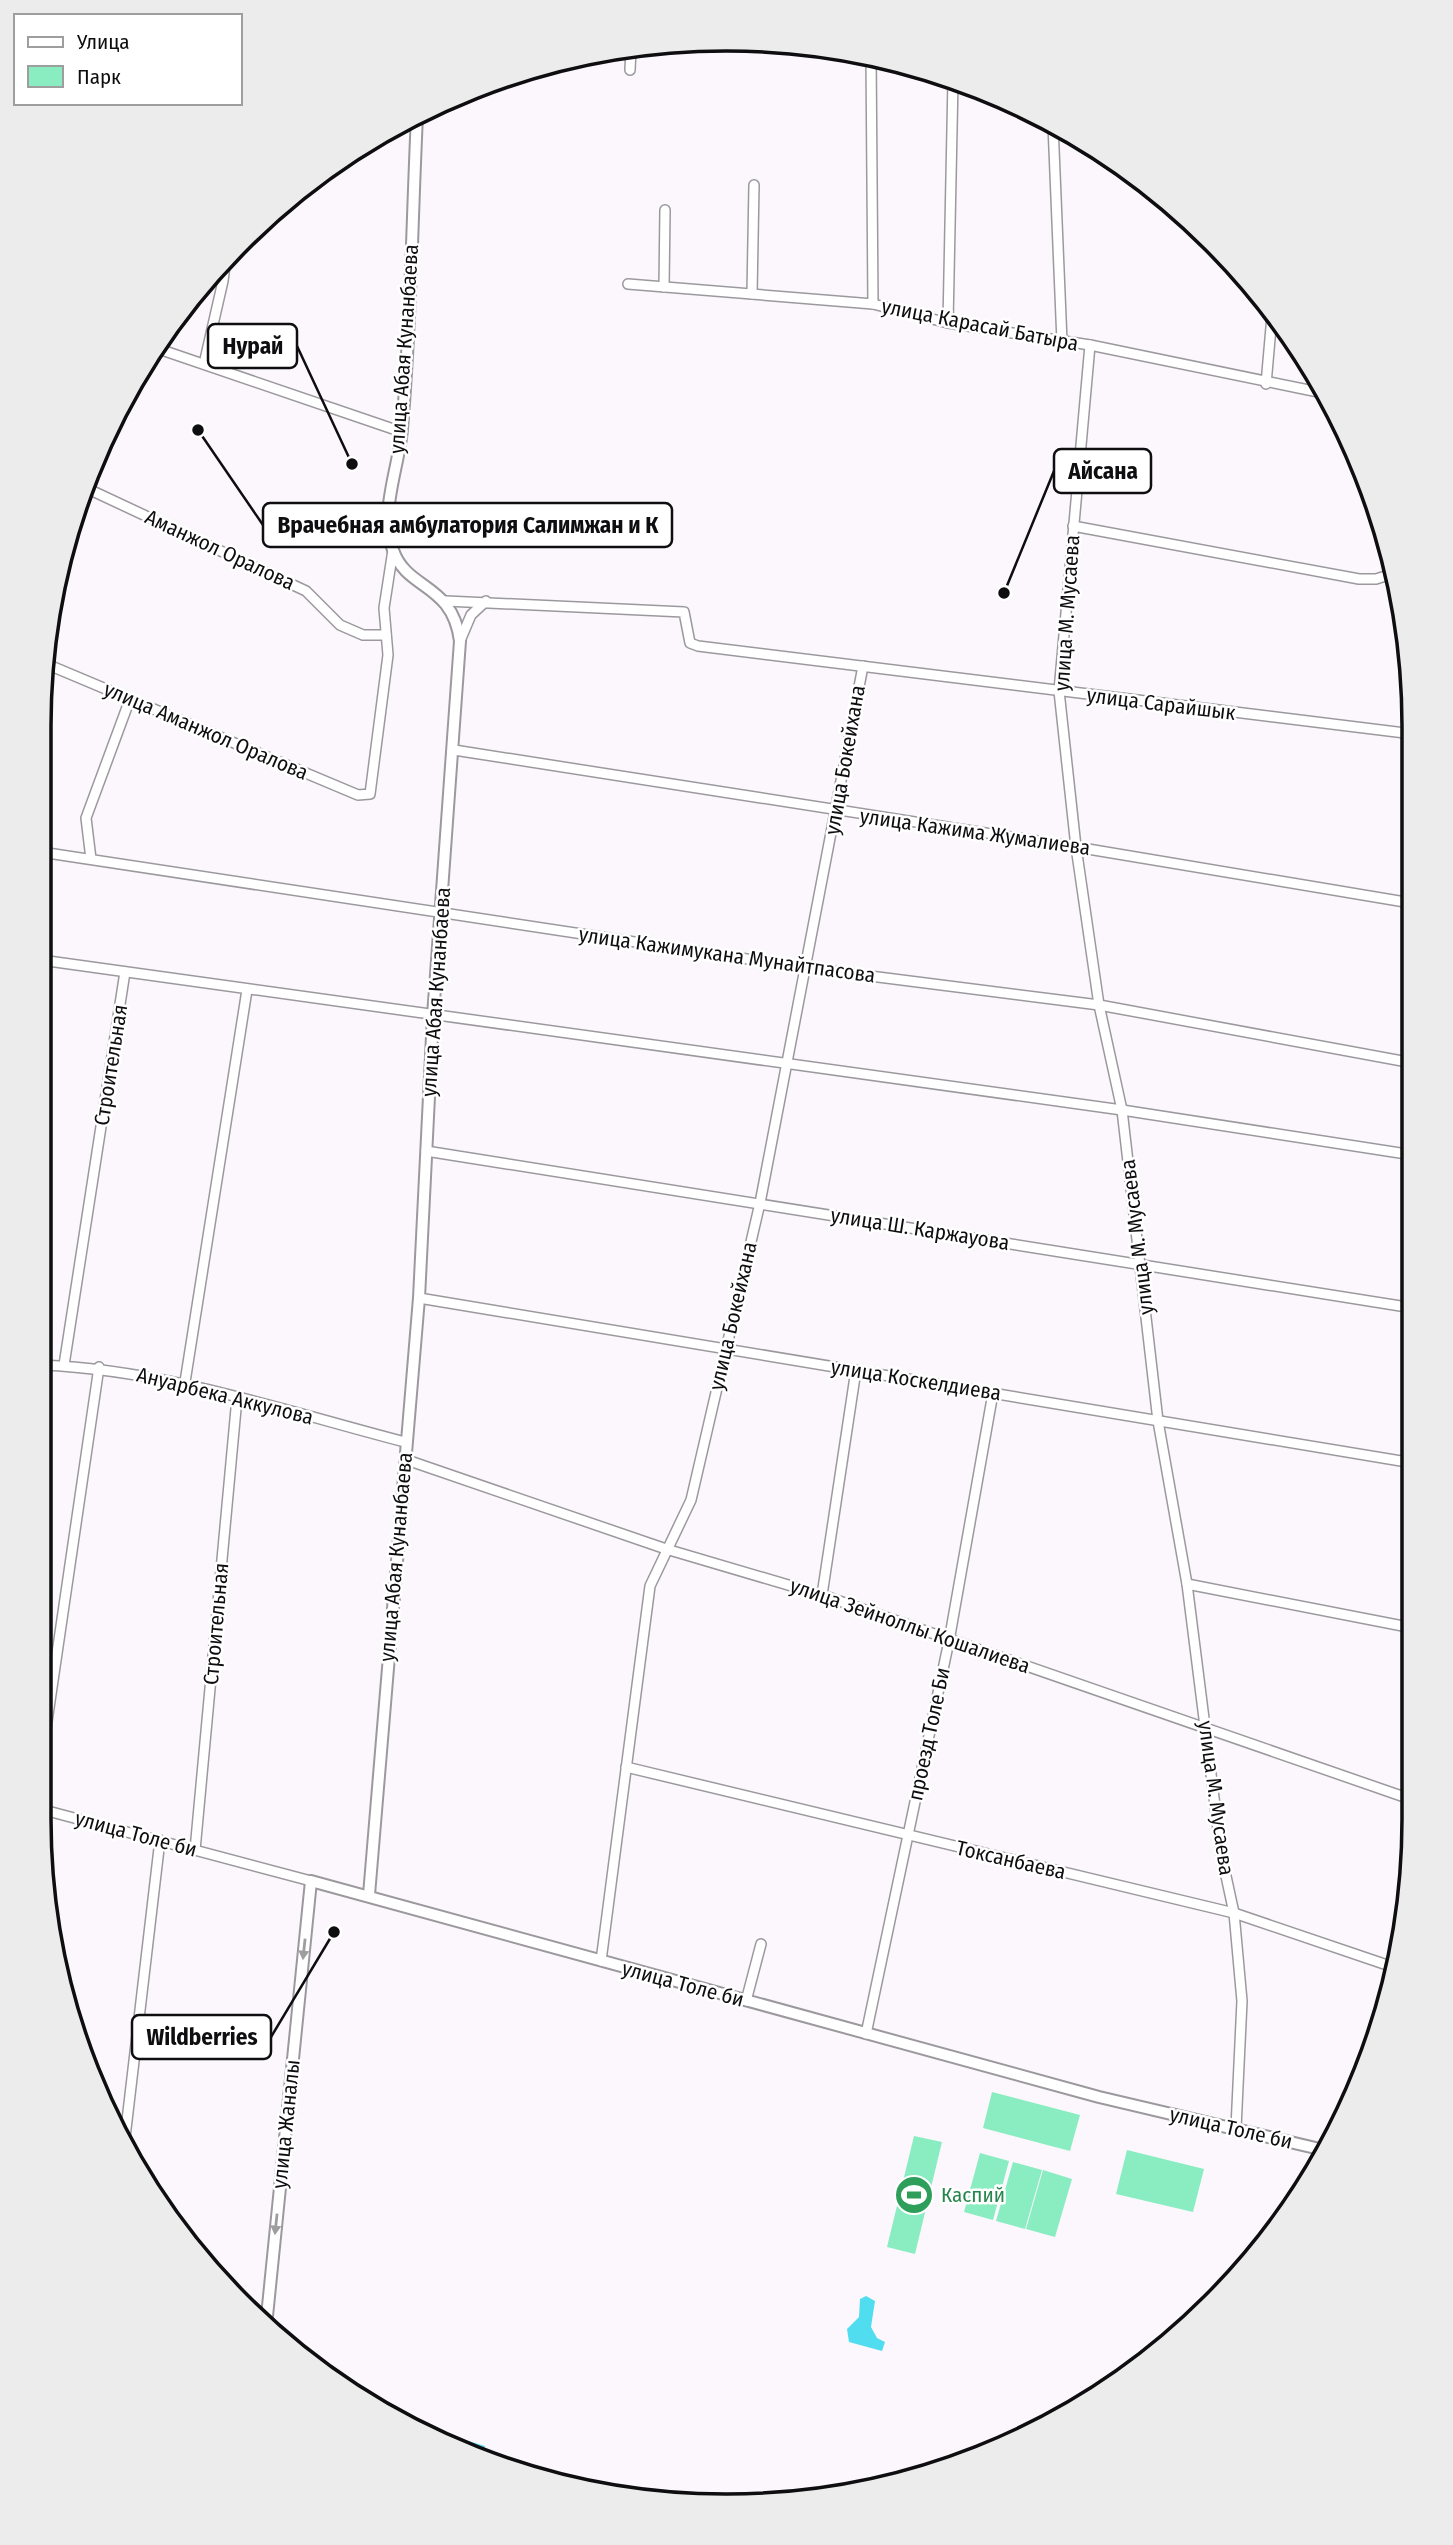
<svg xmlns="http://www.w3.org/2000/svg" width="1453" height="2545" font-family="'Fira Sans Condensed',sans-serif">
  <style>
    .green { fill: #89edc1 }
    .water { fill: #50ddef }
    .lines { fill: none; stroke-linecap: round; stroke-linejoin: round }
    .minor-casing { stroke: #9c999e; stroke-width: 12 }
    .tertiary-casing { stroke: #9c999e; stroke-width: 14 }
    .minor { stroke: #fff; stroke-width: 9 }
    .tertiary { stroke: #fff; stroke-width: 10 }
    .oneway { fill: #9f9e9f }
    .labels { text-anchor: middle; dominant-baseline: central; stroke-width: 5; stroke-linejoin: round; paint-order: stroke }
    .street-label { font-size: 21px; fill: #0e0d0f; stroke: #fff }
    .leisure-label { font-size: 21px; fill: #27864d; stroke: #fff; text-anchor: start }
    .rim { fill: none; stroke: #0e0d0f; stroke-width: 3.5 }
    .leader { fill: none; stroke: #0e0d0f; stroke-width: 2.5 }
    .callout-dot { fill: #0e0d0f; stroke: #fff; stroke-width: 2.5 }
    .callout { fill: #fff; stroke: #0e0d0f; stroke-width: 2.5 }
    .callout-label { font-size: 23px; text-anchor: middle; font-weight: bold; fill: #0e0d0f }
  </style>
  <rect width="100%" height="100%" fill="#fbf7fc"/>
  <g class="green">
    <path d="M 992,2092 L 1080,2115 L 1070,2151 L 983,2128 Z"/>
    <path d="M 914,2136 L 942,2142 L 915,2254 L 887,2247 Z"/>
    <path d="M 1127,2150 L 1204,2169 L 1193,2212 L 1116,2194 Z"/>
    <path d="M 980,2153 L 1009,2161 L 993,2220 L 964,2212 Z"/>
    <path d="M 1013,2162 L 1042,2170 L 1025,2229 L 996,2221 Z"/>
    <path d="M 1043,2170 L 1072,2179 L 1055,2237 L 1026,2229 Z"/>
  </g>
  <g class="water">
    <path d="M 866,2296 L 875,2301 L 871,2327 L 877,2338 L 885,2342 L 882,2351 L 849,2342 L 847,2329 L 859,2317 L 860,2299 Z"/>
    <path d="M 392,2418 L 485,2446 L 483,2458 L 423,2436 Z"/>
  </g>
  <g class="lines">
    <defs>
      <g id="minor">
        <path d="M 871,55 L 873,304"/>
        <path d="M 630,70 L 631,48"/>
        <path d="M 1053,125 L 1062,342"/>
        <path d="M 628,284 L 873,304 L 948,323 L 1090,345 L 1328,394"/>
        <path d="M 664,287 L 665,210"/>
        <path d="M 752,294 L 754,185"/>
        <path d="M 948,323 L 953,80"/>
        <path d="M 1090,345 L 1059,691 L 1076,847 L 1099,1005 L 1122,1110 L 1158,1421 L 1187,1584 L 1221,1853 L 1234,1913 L 1242,2001 L 1236,2128"/>
        <path d="M 153,347 L 402,432"/>
        <path d="M 204,364 L 223,281 L 226,258"/>
        <path d="M 1266,384 L 1272,316"/>
        <path d="M 84,487 L 306,591 L 340,625 L 363,635 L 386,635"/>
        <path d="M 1073,526 L 1359,579 L 1376,579 L 1392,574"/>
        <path d="M 446,601 L 684,612 L 690,643 L 698,646 L 1413,734"/>
        <path d="M 460,641 L 471,615 L 486,601"/>
        <path d="M 44,663 L 358,795 L 370,794 L 388,655 L 384,608 L 393,550"/>
        <path d="M 454,750 L 1076,847 L 1405,902 L 1413,899"/>
        <path d="M 41,852 L 807,968 L 1099,1005 L 1413,1063"/>
        <path d="M 91,859 L 86,818 L 130,699"/>
        <path d="M 41,960 L 1122,1110 L 1413,1155"/>
        <path d="M 426,1151 L 1413,1308"/>
        <path d="M 419,1298 L 1413,1463"/>
        <path d="M 42,1365 C 167,1370 285,1411 405,1442"/>
        <path d="M 64,1365 L 125,972"/>
        <path d="M 185,1382 L 247,990"/>
        <path d="M 404,1459 L 666,1549 L 822,1595 L 1413,1800"/>
        <path d="M 1187,1584 L 1413,1628"/>
        <path d="M 822,1595 L 856,1370"/>
        <path d="M 44,1742 L 99,1367"/>
        <path d="M 626,1767 L 1234,1913 L 1393,1967"/>
        <path d="M 44,1810 L 311,1881"/>
        <path d="M 195,1850 L 237,1398"/>
        <path d="M 601,1961 L 650,1586 L 691,1500 L 760,1203 L 863,666"/>
        <path d="M 746,2001 L 761,1944"/>
        <path d="M 866,2034 L 949,1641 L 993,1393"/>
        <path d="M 124,2146 L 160,1840"/>
      </g>
      <g id="tertiary">
        <path d="M 369,1895 L 419,1298 L 433,1016 L 460,641 C 452,582 407,591 393,550 C 379,511 399,468 402,429 C 411,325 412,220 417,116"/>
        <path d="M 266,2326 L 311,1881 L 1099,2097 L 1324,2150"/>
      </g>
    </defs>
    <use href="#minor" class="minor-casing"/>
    <use href="#tertiary" class="tertiary-casing"/>
    <use href="#minor" class="minor"/>
    <use href="#tertiary" class="tertiary"/>
  </g>
  <defs><path id="oneway-solid" d="M-6-.8H1V-3.2L6.5 0L1 3.2V.8H-6Z" transform="scale(1.75)"/></defs>
  <g class="oneway">
    <use href="#oneway-solid" transform="translate(304 1949) rotate(96)"/>
    <use href="#oneway-solid" transform="translate(276 2224) rotate(96)"/>
  </g>
  <defs>
    <symbol id="stadium-disc" viewBox="-11 -11 22 22"><circle r="9.5" fill="#2e9e5b" stroke="#fff"/><path d="M0-5a6.5 5 0 1 0 0 10a6.5 5 0 1 0 0-10ZM-3.5-1.8h7v3.6h-7Z" fill="#fff"/></symbol>
  </defs>
  <g fill-rule="evenodd">
    <use href="#stadium-disc" x="892" y="2173" width="44" height="44"/>
  </g>
  <g class="labels">
    <g class="street-label">
      <text transform="translate(980 325) rotate(11)">улица Карасай Батыра</text>
      <text transform="translate(404 349) rotate(-86)">улица Абая Кунанбаева</text>
      <text transform="translate(220 550) rotate(25)">Аманжол Оралова</text>
      <text transform="translate(1067 613) rotate(-86)">улица М. Мусаева</text>
      <text transform="translate(1161 704) rotate(7)">улица Сарайшык</text>
      <text transform="translate(206 731) rotate(23)">улица Аманжол Оралова</text>
      <text transform="translate(845 760) rotate(-80)">улица Бокейхана</text>
      <text transform="translate(975 832) rotate(8)">улица Кажима Жумалиева</text>
      <text transform="translate(727 955) rotate(8)">улица Кажимукана Мунайтпасова</text>
      <text transform="translate(436 992) rotate(-86)">улица Абая Кунанбаева</text>
      <text transform="translate(111 1065) rotate(-81)">Строительная</text>
      <text transform="translate(920 1229) rotate(9)">улица Ш. Каржауова</text>
      <text transform="translate(1137 1237) rotate(-97)">улица М. Мусаева</text>
      <text transform="translate(733 1316) rotate(-77)">улица Бокейхана</text>
      <text transform="translate(916 1380) rotate(9)">улица Коскелдиева</text>
      <text transform="translate(225 1396) rotate(14)">Ануарбека Аккулова</text>
      <text transform="translate(396 1557) rotate(-85)">улица Абая Кунанбаева</text>
      <text transform="translate(216 1624) rotate(-85)">Строительная</text>
      <text transform="translate(910 1626) rotate(19)">улица Зейноллы Кошалиева</text>
      <text transform="translate(929 1734) rotate(-78)">проезд Толе Би</text>
      <text transform="translate(1216 1798) rotate(82)">улица М. Мусаева</text>
      <text transform="translate(136 1834) rotate(15)">улица Толе би</text>
      <text transform="translate(1011 1860) rotate(13)">Токсанбаева</text>
      <text transform="translate(683 1984) rotate(15)">улица Толе би</text>
      <text transform="translate(286 2124) rotate(-84)">улица Жаналы</text>
      <text transform="translate(1231 2128) rotate(13)">улица Толе би</text>
    </g>
    <g class="leisure-label">
      <text x="941" y="2195">Каспий</text>
    </g>
  </g>
  <path d="M0 0H1453V2545H0ZM726 51H727A675 675 0 0 1 1402 726V1819A675 675 0 0 1 727 2494H726A675 675 0 0 1 51 1819V726A675 675 0 0 1 726 51Z" fill="#ececec" fill-rule="evenodd"/>
  <path class="rim" d="M726 51H727A675 675 0 0 1 1402 726V1819A675 675 0 0 1 727 2494H726A675 675 0 0 1 51 1819V726A675 675 0 0 1 726 51Z"/>
  <path class="leader" d="M352 464L297 346M1004 593L1054 471M198 430L263 525M334 1932L271 2037"/>
  <g class="callout-dot">
    <circle cx="352" cy="464" r="7"/>
    <circle cx="1004" cy="593" r="7"/>
    <circle cx="198" cy="430" r="7"/>
    <circle cx="334" cy="1932" r="7"/>
  </g>
  <g class="callout">
    <rect x="208" y="324" width="89" height="44" rx="7"/>
    <rect x="1054" y="449" width="97" height="44" rx="7"/>
    <rect x="263" y="503" width="409" height="44" rx="7"/>
    <rect x="132" y="2015" width="139" height="44" rx="7"/>
  </g>
  <g class="callout-label">
    <text x="253" y="354">Нурай</text>
    <text x="1103" y="479">Айсана</text>
    <text x="468" y="533">Врачебная амбулатория Салимжан и К</text>
    <text x="202" y="2045">Wildberries</text>
  </g>
  <rect x="14" y="14" width="228" height="91" fill="#ffffff" stroke="#9f9e9f" stroke-width="2"/>
  <rect x="28" y="37" width="35" height="10" fill="#ffffff" stroke="#9f9e9f" stroke-width="2"/>
  <text x="77" y="49" font-size="21" fill="#0e0d0f">Улица</text>
  <rect x="28" y="66" width="35" height="21" fill="#89edc1" stroke="#9f9e9f" stroke-width="2"/>
  <text x="77" y="84" font-size="21" fill="#0e0d0f">Парк</text>
</svg>
